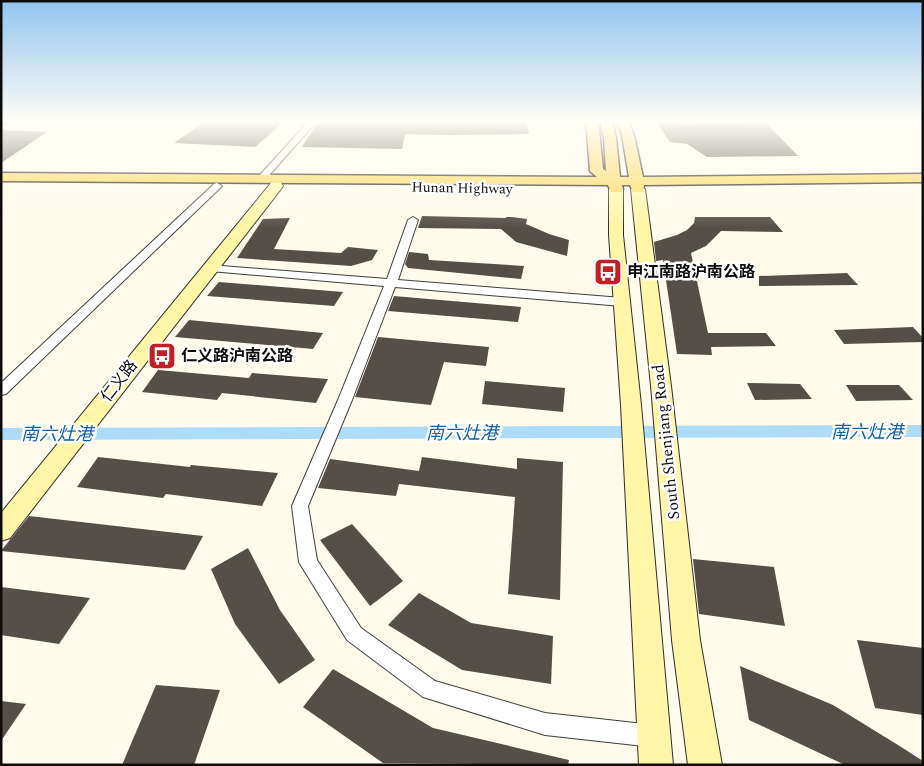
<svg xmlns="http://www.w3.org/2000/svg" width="924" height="766" font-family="Spectral,'Noto Sans SC',serif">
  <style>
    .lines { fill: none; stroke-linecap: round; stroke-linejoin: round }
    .stream { stroke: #3092d4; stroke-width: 2.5 }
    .canal { fill: #addcf9; fill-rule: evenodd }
    .building { fill: #564e48 }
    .street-casing { stroke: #3f3f3f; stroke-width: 2 }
    .secondary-casing { stroke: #2e2e2e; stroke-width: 2 }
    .primary-casing { stroke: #1d1d1d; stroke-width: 3 }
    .street { fill: #fff; fill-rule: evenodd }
    .secondary { fill: #fff6a7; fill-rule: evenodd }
    .primary { fill: #ffd95c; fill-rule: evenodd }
    .labels { text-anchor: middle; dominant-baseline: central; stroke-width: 5; stroke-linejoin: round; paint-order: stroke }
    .far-street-label { font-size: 14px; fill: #0c0c0c; stroke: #fff }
    .poi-label { font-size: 16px; font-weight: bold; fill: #0c0c0c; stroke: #fff; text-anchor: start }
    .street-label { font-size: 16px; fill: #0c0c0c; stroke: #fff }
    .water-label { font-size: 18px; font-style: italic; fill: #0f62a5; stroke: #fff }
  </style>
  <rect width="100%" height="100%" fill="#fffbec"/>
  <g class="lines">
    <path class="stream" d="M 1,125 L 22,120"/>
    <path class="canal" d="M 923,425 L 923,437 L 1,440 L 1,428 Z"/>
  </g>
  <g class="building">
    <path d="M 207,120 L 286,120 L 255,147 L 174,143 Z"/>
    <path d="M 322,120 L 526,120 L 529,134 L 448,135 L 405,134 L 402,149 L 302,147 L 315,126 L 318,126 Z"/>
    <path d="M 655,120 L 680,120 L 682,124 L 765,122 L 798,156 L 707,157 L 687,144 L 670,142 Z"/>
    <path d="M 1,130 L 47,132 L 1,163 Z"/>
    <path d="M 422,216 L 506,218 L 506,217 L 512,217 L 527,219 L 526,224 L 549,234 L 569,240 L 567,256 L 516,242 L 501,229 L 418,228 Z"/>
    <path d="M 695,217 L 770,217 L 783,232 L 721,231 L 706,246 L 691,253 L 708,333 L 766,333 L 776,346 L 711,347 L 712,355 L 677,354 L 663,260 L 656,261 L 654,242 L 677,235 L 687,230 L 694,223 Z"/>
    <path d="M 290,218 L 274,249 L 341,253 L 348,247 L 378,250 L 372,260 L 351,266 L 237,258 L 263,219 Z"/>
    <path d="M 409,252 L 428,254 L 429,260 L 524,266 L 521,279 L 408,268 L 405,264 Z"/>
    <path d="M 847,273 L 858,285 L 759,286 L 759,276 Z"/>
    <path d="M 219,282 L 343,292 L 334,306 L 207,296 Z"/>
    <path d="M 394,296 L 521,307 L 518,322 L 388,311 Z"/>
    <path d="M 189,320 L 323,333 L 313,349 L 175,337 Z"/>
    <path d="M 913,327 L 923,338 L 923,342 L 844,344 L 834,330 Z"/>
    <path d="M 378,337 L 489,347 L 486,366 L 444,362 L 431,405 L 355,397 Z"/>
    <path d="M 158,370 L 249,378 L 252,373 L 328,379 L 316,403 L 222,393 L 217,400 L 142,392 Z"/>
    <path d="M 485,381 L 565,388 L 563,412 L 482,404 Z"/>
    <path d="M 747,383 L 800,384 L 812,399 L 755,400 Z"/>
    <path d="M 846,385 L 899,385 L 913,400 L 856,401 Z"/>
    <path d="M 98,457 L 190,467 L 191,465 L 278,473 L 262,506 L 166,494 L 163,498 L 77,487 Z"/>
    <path d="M 422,457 L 517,469 L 517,458 L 563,462 L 560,600 L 508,594 L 515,497 L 399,484 L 396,496 L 318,488 L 330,459 L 419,471 Z"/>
    <path d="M 29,516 L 203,536 L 185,570 L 1,551 Z"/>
    <path d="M 352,524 L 403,581 L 370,606 L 320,540 Z"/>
    <path d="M 248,548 L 280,610 L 315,660 L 279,684 L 235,624 L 211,569 Z"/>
    <path d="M 693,559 L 774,567 L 785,626 L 699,614 Z"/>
    <path d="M 1,587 L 90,598 L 59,644 L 1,635 Z"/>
    <path d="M 419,593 L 471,623 L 553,636 L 551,684 L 462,670 L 388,625 Z"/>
    <path d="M 857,640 L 923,648 L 923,715 L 875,708 Z"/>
    <path d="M 740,666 L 833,705 L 898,745 L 923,761 L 923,765 L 845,765 L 749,720 Z"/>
    <path d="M 333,669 L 433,728 L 569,760 L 568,765 L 383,763 L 303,707 Z"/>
    <path d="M 156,685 L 220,690 L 194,765 L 122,765 Z"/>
    <path d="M 1,701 L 26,704 L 1,741 Z"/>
  </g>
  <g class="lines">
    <defs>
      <g id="street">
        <path d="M 310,120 L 318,120 L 264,181 L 258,181 L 258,177 Z"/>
        <path d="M 217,183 L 222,186 L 220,188 L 6,394 L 1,395 L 1,383 L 214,184 Z"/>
        <path d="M 413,217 L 418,220 L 398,280 L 622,298 L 628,302 L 622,306 L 395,287 L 352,400 L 308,506 L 317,560 L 361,628 L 435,681 L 545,713 L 653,725 L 661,728 L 664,736 L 661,744 L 653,747 L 545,735 L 423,697 L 347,640 L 302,567 L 299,562 L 292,506 L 338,400 L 384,286 L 210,271 L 205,268 L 210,265 L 387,279 L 408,220 Z"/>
      </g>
      <g id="secondary">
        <path d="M 276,182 L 281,183 L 283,186 L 281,189 L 10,538 L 1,541 L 1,513 L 271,183 Z"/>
        <path d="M 616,185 L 623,189 L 623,235 L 641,405 L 673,765 L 639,765 L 621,405 L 609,235 L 609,189 Z"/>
        <path d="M 638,185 L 645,189 L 671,386 L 700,640 L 722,765 L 688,765 L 672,640 L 651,386 L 631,189 Z"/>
      </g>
      <path id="primary" d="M 586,120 L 598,120 L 603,169 L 606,171 L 604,138 L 600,120 L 612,120 L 616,138 L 620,177 L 629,177 L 622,135 L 616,120 L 628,120 L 634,135 L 643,177 L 923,174 L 923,182 L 644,185 L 643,192 L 633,192 L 630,185 L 622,185 L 623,189 L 621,192 L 611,192 L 608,185 L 1,181 L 1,173 L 597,177 L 590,171 Z"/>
    </defs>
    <use href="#street" class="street-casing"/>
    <use href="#secondary" class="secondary-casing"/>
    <use href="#primary" class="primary-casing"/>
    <use href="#street" class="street"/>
    <use href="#secondary" class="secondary"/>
    <use href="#primary" class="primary"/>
  </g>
  <linearGradient id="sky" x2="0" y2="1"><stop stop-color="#90c4ef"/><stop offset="0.53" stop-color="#fffdf6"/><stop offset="1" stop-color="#fffdf6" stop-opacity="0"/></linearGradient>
  <rect width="924" height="228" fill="url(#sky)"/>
  <defs>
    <symbol id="bus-square" viewBox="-11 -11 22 22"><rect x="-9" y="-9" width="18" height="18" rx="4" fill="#c41d24" stroke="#fff"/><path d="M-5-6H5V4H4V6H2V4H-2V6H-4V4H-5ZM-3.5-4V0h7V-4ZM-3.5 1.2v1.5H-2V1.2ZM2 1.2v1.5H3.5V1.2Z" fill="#fff"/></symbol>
  </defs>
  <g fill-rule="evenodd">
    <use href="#bus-square" x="592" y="256" width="32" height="32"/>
    <use href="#bus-square" x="146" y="340" width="32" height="32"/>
  </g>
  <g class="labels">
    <g class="far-street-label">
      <text transform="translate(462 188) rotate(1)">Hunan Highway</text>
    </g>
    <g class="poi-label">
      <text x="627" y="272">申江南路沪南公路</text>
      <text x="181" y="356">仁义路沪南公路</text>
    </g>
    <g class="street-label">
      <text transform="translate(119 381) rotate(-52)">仁义路</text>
      <text transform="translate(666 442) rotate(-96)">South Shenjiang Road</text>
    </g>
    <g class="water-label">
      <text x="867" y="432">南六灶港</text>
      <text x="462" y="433">南六灶港</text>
      <text x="57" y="434">南六灶港</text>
    </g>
  </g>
  <rect width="924" height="766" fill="none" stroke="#0c0c0c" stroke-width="5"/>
</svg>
